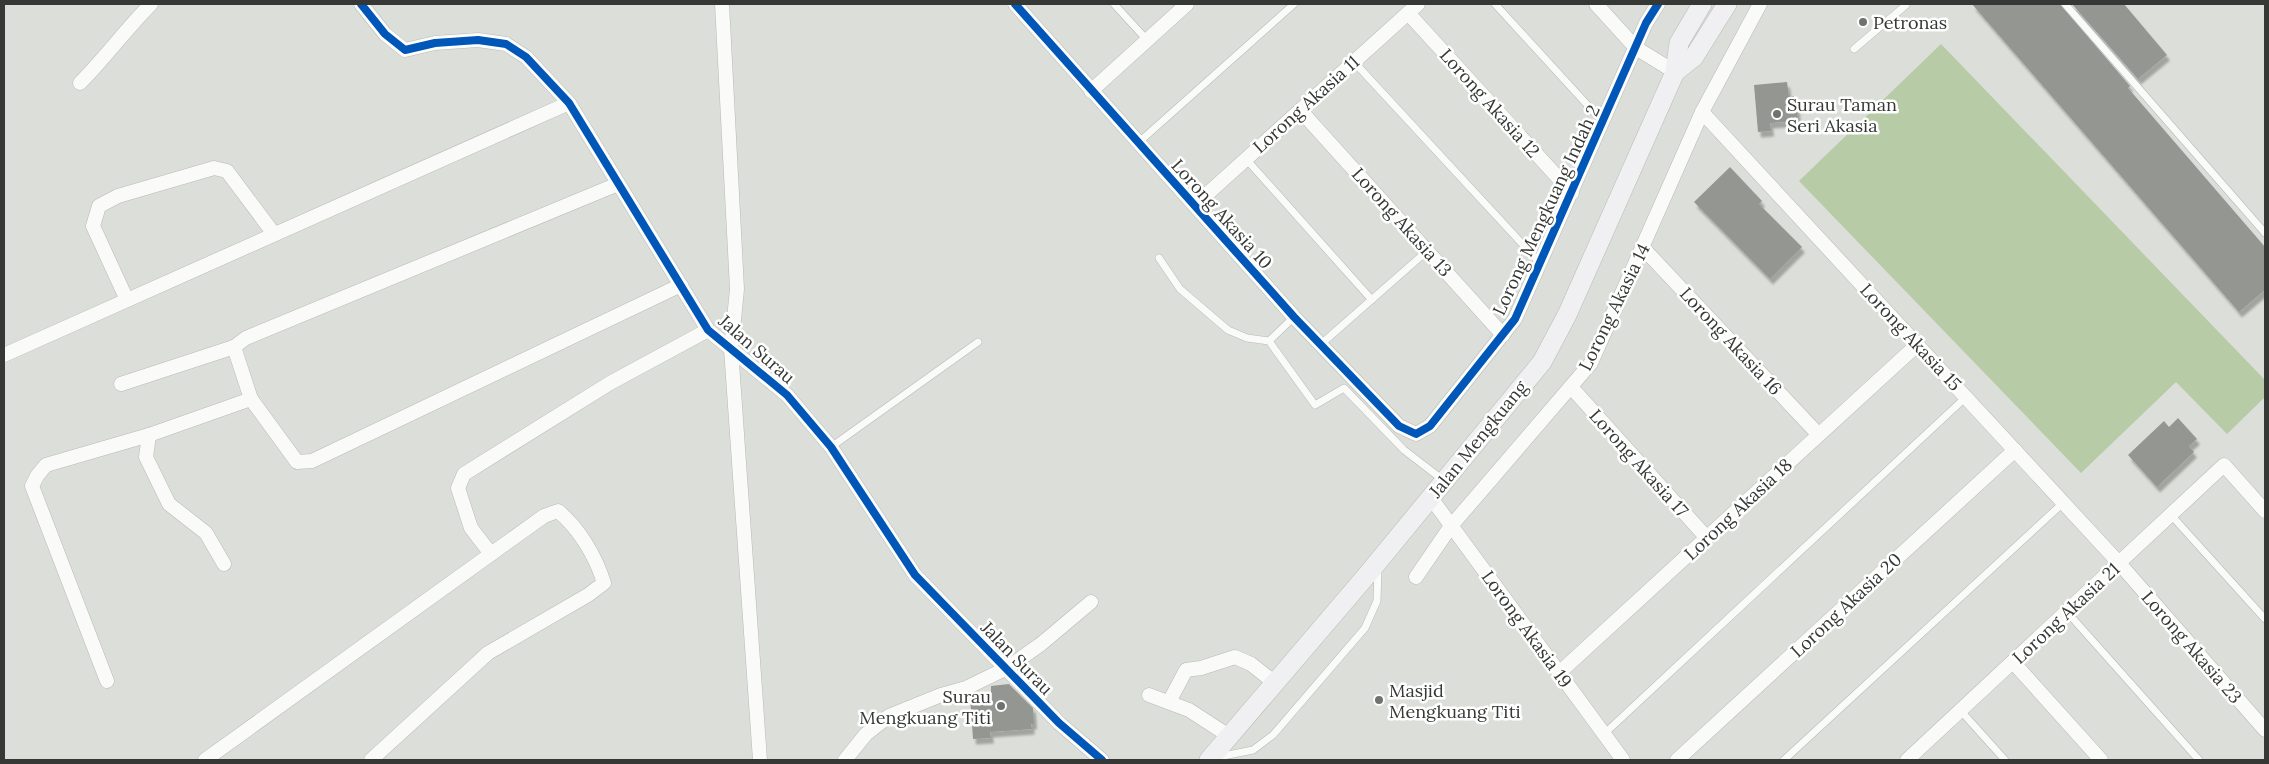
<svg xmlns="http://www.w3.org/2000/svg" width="2269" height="764" font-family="Lora,serif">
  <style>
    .green { fill: #b7cba6 }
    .building { fill: #949692; filter: url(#shadow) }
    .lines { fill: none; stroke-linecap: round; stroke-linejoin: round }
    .service-casing { stroke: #b7bab5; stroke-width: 8 }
    .minor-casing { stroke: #b7bab5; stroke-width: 15 }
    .secondary-casing { stroke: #b7bab5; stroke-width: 20 }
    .service { stroke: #fafaf9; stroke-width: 7 }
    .minor { stroke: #fafaf9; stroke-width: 14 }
    .secondary { stroke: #f0eff2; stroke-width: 19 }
    .cycleway-casing { stroke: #fff; stroke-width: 11 }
    .cycleway { stroke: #0057b8; stroke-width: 8 }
    .poi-dot { fill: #6f726e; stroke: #fff; stroke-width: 2 }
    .labels { text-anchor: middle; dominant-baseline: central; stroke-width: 5; stroke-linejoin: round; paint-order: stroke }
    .poi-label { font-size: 18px; fill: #353834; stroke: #fff; text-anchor: start }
    .street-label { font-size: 18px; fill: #353834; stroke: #fff }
  </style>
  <defs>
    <filter id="shadow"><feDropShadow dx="3" dy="5.5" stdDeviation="1" flood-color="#0004"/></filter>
  </defs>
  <rect width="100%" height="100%" fill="#dcdfd9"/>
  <path class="green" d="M 1941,44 L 2265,380 L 2265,397 L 2227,434 L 2176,382 L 2081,473 L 1799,181 Z"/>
  <g class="building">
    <path d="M 1972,4 L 2060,4 L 2130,86 L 2128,88 L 2265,247 L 2265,290 L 2239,312 Z"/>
    <path d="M 2072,4 L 2124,4 L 2167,55 L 2138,79 Z"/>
    <path d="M 1787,82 L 1789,96 L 1794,96 L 1794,107 L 1797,107 L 1798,121 L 1770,123 L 1771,131 L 1758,132 L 1754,85 Z"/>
    <path d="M 1730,167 L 1762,201 L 1759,204 L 1802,247 L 1770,279 L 1694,202 Z"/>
    <path d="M 2178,418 L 2197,439 L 2189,446 L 2194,452 L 2157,487 L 2128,455 L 2164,421 L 2169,427 Z"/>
    <path d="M 1009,684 L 1033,708 L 1034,724 L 1031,724 L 1032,729 L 990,732 L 991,738 L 973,739 L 970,696 L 991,694 L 991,686 Z"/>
  </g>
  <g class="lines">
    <defs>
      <g id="service">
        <path d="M 1114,4 L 1147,40"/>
        <path d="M 1495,4 L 1603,122"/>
        <path d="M 2065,4 L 2265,233"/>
        <path d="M 1854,49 L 1906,5 L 1905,4"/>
        <path d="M 1354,62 L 1540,263"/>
        <path d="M 1138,143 L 1294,4"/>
        <path d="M 1246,159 L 1372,300"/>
        <path d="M 1159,258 L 1180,289 L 1228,330 L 1247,338 L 1269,341 L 1315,405 L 1344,388 L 1404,450 L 1443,480"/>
        <path d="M 1269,341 L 1294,317"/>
        <path d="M 1320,345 L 1427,251"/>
        <path d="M 831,447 L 978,342"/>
        <path d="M 2171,515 L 2265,619"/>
        <path d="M 2067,612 L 2199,760"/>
        <path d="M 1960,710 L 2005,760"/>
        <path d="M 1604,734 L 1966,397"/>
        <path d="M 1218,757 L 1253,750 L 1273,735 L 1365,628 L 1377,601 L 1378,568"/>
        <path d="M 1784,760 L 2063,503"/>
      </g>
      <g id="minor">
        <path d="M 361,4 L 385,34 L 405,50 L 435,43 L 478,40 L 506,44 L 526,57 L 569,103 L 708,330 L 787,395 L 831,447 L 915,575 L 1059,723 L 1102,760"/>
        <path d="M 722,4 L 737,289 L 731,349 L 760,760"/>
        <path d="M 1015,4 L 1294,317 L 1399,426 L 1416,434 L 1430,426 L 1515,319 L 1646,23 L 1658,4"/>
        <path d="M 1596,4 L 1636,48 L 1675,72"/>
        <path d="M 1408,13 L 1572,193"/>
        <path d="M 80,83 C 105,58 126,29 151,4"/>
        <path d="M 1091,91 L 1187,4"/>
        <path d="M 1300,110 L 1503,335"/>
        <path d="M 1702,112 L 2119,563 L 2265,730"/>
        <path d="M 1195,205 L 1418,4"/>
        <path d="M 1643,248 L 1818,434"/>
        <path d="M 127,300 L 93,226 L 99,206 L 118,196 L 214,168 L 227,171 L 274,234"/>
        <path d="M 4,355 L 569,103"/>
        <path d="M 121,384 L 234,347"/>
        <path d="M 1571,387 L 1707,538"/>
        <path d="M 251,399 L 297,462 L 312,461 L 681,285"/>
        <path d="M 149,435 L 146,457 L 169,504 L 206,533 L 224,564"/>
        <path d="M 1431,498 L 1623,760"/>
        <path d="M 491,554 L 471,528 L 458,488 L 464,474 L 610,383 L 708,330"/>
        <path d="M 1416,577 L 1451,526 L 1591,363 L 1702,112 L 1760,4"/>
        <path d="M 2013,662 L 2101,760"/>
        <path d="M 1559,673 L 1917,345"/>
        <path d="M 107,681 L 32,486 L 37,476 L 46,465 L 149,435 L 251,399 L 234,347 L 246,338 L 618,184"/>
        <path d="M 1149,695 L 1189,710 L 1229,736"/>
        <path d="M 1169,702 L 1186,670 L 1201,668 L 1235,657 L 1251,664 L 1275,683"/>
        <path d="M 205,760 L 491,554 L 544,516 L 558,511 C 579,528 596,557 604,583 L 588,595 L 488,653 L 371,760"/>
        <path d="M 845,760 L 866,734 L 889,716 L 941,695 L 966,688 L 1007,668 L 1041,644 L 1091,602"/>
        <path d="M 1677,760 L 2015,450"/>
        <path d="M 1907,760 L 2224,465 L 2265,511"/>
      </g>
      <g id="secondary">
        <path d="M 1675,72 L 1694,57 L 1727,4"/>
        <path d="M 1209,760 L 1367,575 L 1542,362 L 1567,315 L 1675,72 L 1679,43 L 1702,4"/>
      </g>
    </defs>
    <use href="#service" class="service-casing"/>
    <use href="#minor" class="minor-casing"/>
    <use href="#secondary" class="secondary-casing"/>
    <use href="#service" class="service"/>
    <use href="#minor" class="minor"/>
    <use href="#secondary" class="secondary"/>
    <defs>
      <g id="cycleway">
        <path d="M 361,4 L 385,34 L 405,50 L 435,43 L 478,40 L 506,44 L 526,57 L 569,103 L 708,330 L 787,395 L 831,447 L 915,575 L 1059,723 L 1102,760"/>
        <path d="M 1015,4 L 1294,317 L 1399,426 L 1416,434 L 1430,426 L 1515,319 L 1646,23 L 1658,4"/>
      </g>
    </defs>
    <use href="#cycleway" class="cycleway-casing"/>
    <use href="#cycleway" class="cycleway"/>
  </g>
  <g class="poi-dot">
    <circle cx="1863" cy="22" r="5"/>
    <circle cx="1777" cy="114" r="5"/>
    <circle cx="1379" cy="700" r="5"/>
    <circle cx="1001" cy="706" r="5"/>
  </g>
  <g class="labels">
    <g class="poi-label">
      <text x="1873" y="22">Petronas</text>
      <text x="1787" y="104">Surau Taman<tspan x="1787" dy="21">Seri Akasia</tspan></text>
      <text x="1389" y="690">Masjid<tspan x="1389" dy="21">Mengkuang Titi</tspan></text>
      <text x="991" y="696" text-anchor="end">Surau<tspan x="991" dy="21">Mengkuang Titi</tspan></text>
    </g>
    <g class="street-label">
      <text transform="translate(1490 103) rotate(48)">Lorong Akasia 12</text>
      <text transform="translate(1306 104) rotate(-42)">Lorong Akasia 11</text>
      <text transform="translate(1546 210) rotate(-65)">Lorong Mengkuang Indah 2</text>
      <text transform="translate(1222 214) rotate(48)">Lorong Akasia 10</text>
      <text transform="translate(1402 222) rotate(48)">Lorong Akasia 13</text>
      <text transform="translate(1614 307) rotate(-64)">Lorong Akasia 14</text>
      <text transform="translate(1911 337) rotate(47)">Lorong Akasia 15</text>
      <text transform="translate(1731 341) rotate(47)">Lorong Akasia 16</text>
      <text transform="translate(757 349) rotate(41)">Jalan Surau</text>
      <text transform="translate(1478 439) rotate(-51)">Jalan Mengkuang</text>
      <text transform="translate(1639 463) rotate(48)">Lorong Akasia 17</text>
      <text transform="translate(1738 509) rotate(-43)">Lorong Akasia 18</text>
      <text transform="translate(1846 605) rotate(-43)">Lorong Akasia 20</text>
      <text transform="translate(2066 613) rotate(-43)">Lorong Akasia 21</text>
      <text transform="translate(1527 629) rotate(54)">Lorong Akasia 19</text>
      <text transform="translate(2192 647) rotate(49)">Lorong Akasia 23</text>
      <text transform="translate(1017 658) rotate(46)">Jalan Surau</text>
    </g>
  </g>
  <rect width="2269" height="764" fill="none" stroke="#353834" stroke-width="10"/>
</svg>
